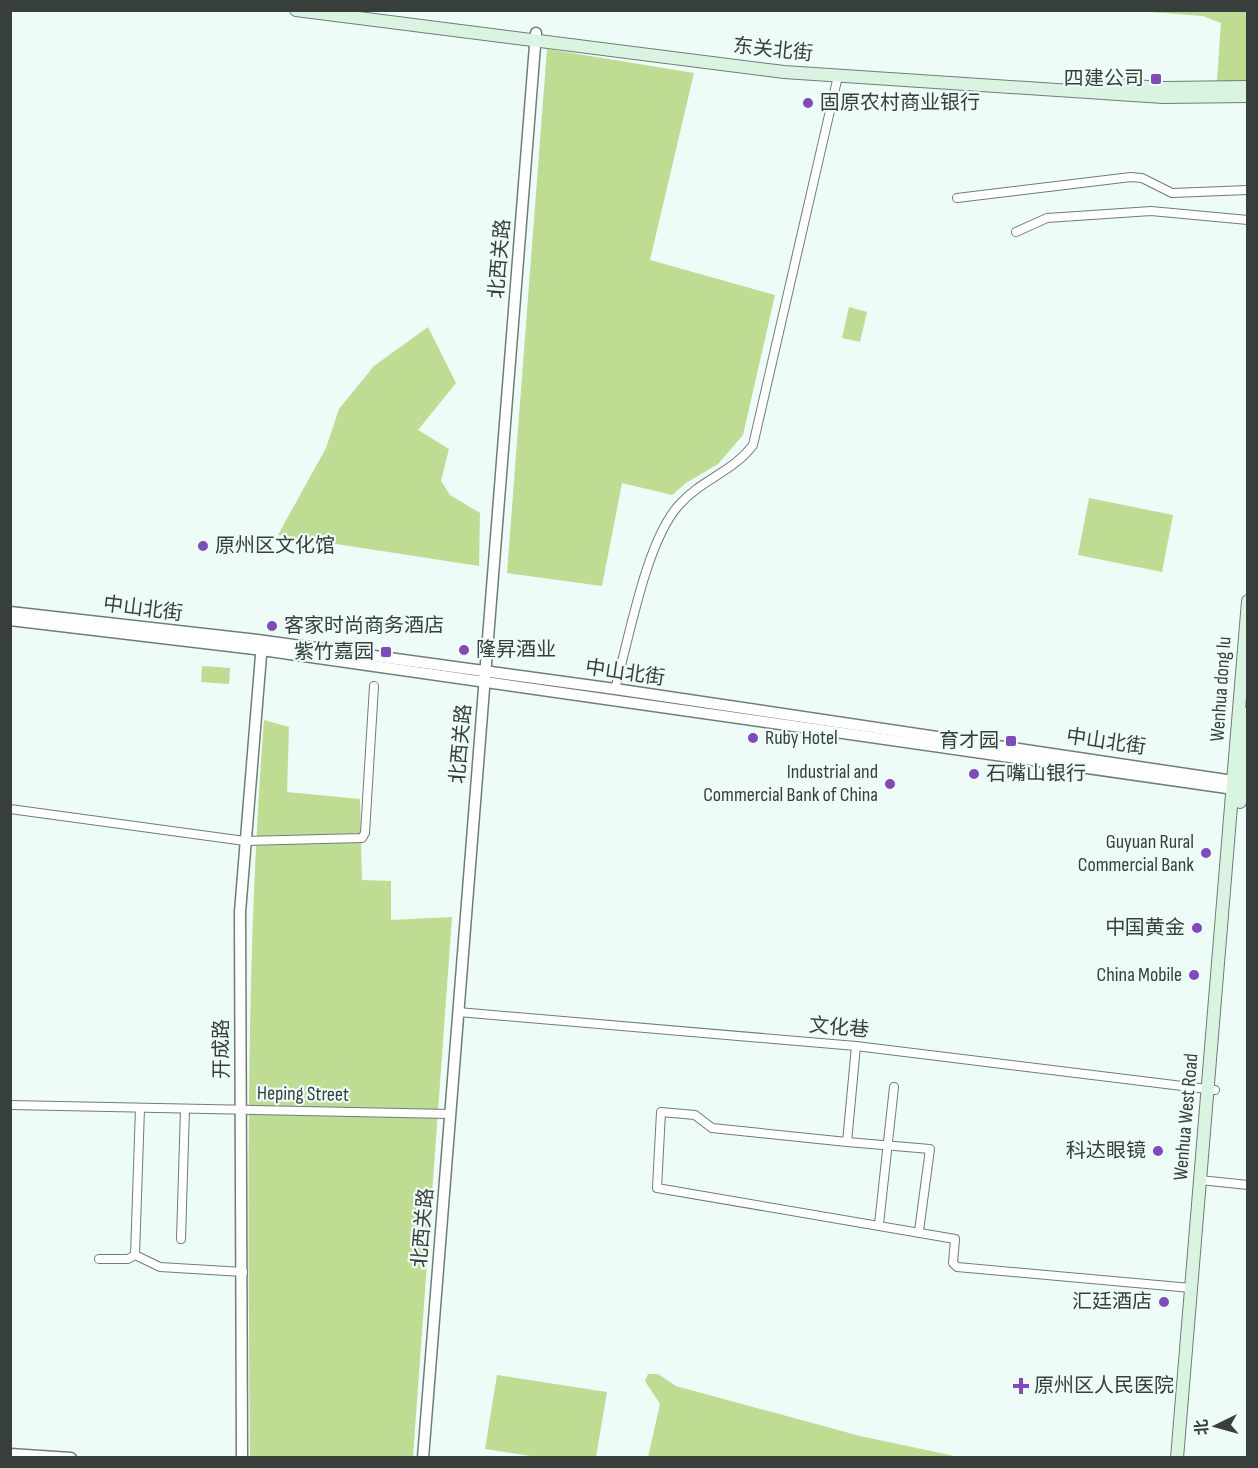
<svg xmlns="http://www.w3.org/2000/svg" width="1258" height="1468" font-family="'Sofia Sans Condensed','Noto Sans SC',sans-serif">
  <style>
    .green { fill: #bfdc93 }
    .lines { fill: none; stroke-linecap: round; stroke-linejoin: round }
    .minor-casing { stroke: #6f7d79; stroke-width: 10 }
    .tertiary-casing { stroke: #6f7d79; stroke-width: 13 }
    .secondary-casing { stroke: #6f7d79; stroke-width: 14 }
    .minor { stroke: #fff; stroke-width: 8 }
    .tertiary { stroke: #fff; stroke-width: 10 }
    .secondary { stroke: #d9f4e0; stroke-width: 12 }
    .poi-dot { fill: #8149c0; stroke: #edfcf7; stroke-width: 2 }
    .labels { text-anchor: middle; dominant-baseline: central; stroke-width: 4.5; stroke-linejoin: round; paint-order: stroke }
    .street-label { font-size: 20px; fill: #383e3c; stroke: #edfcf7 }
    .poi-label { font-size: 20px; fill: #383e3c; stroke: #edfcf7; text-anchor: end }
  </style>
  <rect width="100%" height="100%" fill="#edfcf7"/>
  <g class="green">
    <path d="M 1124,10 L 1247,11 L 1247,82 L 1221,83 L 1217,80 L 1221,23 L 1203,16 Z"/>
    <path d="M 547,49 L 694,73 L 650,260 L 775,295 L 743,435 L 718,464 L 686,483 L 672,495 L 622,483 L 602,586 L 507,573 Z"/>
    <path d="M 849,307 L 867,312 L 860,342 L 842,338 Z"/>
    <path d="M 428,327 L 456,383 L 418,430 L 449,449 L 441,481 L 450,495 L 480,513 L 479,566 L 278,535 L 326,448 L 339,409 L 374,366 Z"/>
    <path d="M 1089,498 L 1173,515 L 1162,572 L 1078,555 Z"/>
    <path d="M 202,666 L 230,668 L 229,684 L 201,682 Z"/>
    <path d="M 264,720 L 289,727 L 287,792 L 360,799 L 362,880 L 391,881 L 391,920 L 452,917 L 413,1457 L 250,1458 C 248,1212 245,966 264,720 Z"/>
    <path d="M 648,1374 L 658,1374 L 676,1386 L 860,1436 L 959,1457 L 648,1457 L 660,1404 L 645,1381 Z"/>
    <path d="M 497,1375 L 607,1392 L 596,1457 L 537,1457 L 485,1449 Z"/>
  </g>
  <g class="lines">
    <defs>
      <g id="minor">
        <path d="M 957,198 L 1131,177 L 1142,178 L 1172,193 L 1248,190"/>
        <path d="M 1016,232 L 1047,218 L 1151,211 L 1248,220"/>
        <path d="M 615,689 C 629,639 646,541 679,505 C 702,479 733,472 753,445 L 838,76"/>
        <path d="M 10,809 L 245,841 L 362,838 L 365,833 L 374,686"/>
        <path d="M 458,1012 L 856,1046 L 1215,1090"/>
        <path d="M 856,1046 L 847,1142 L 712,1128 L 695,1115 L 661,1112 L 657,1188 L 955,1239 L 953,1263 L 957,1267 L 1191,1288"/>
        <path d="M 10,1105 L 450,1114"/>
        <path d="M 847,1142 L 930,1149 L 919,1231"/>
        <path d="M 1200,1180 L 1248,1185"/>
        <path d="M 879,1224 L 894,1087"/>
        <path d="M 181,1239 L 185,1109"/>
        <path d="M 135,1255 L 140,1108"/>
        <path d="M 135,1255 L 160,1267 L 243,1272"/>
        <path d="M 99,1259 L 128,1259 L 135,1255"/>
      </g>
      <g id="tertiary">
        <path d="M 10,612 L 257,640 L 615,689 L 1240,782"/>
        <path d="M 10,620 L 262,650 L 1248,791"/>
        <path d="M 10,1454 L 71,1458"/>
        <path d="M 242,1458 L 240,912 L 262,643"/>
        <path d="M 423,1458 L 536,33"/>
      </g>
      <g id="secondary">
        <path d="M 296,10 L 784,72 L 1163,97 L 1248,96"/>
        <path d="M 1102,84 L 1163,88 L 1248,87"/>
        <path d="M 1240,802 L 1248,713"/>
        <path d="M 1177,1458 L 1248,601"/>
      </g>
    </defs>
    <use href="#minor" class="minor-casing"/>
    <use href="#tertiary" class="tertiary-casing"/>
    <use href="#secondary" class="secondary-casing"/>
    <use href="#minor" class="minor"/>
    <use href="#tertiary" class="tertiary"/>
    <use href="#secondary" class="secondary"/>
  </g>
  <g class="poi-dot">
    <rect x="1150" y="73" width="12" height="12" rx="3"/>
    <circle cx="808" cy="103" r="6"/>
    <circle cx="203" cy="546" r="6"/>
    <circle cx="272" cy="626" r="6"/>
    <circle cx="464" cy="650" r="6"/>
    <rect x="380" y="646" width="12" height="12" rx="3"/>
    <circle cx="753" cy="738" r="6"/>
    <rect x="1005" y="735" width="12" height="12" rx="3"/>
    <circle cx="974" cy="774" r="6"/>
    <circle cx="890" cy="784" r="6"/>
    <circle cx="1206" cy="853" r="6"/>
    <circle cx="1197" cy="928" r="6"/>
    <circle cx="1194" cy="975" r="6"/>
    <circle cx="1158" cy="1151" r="6"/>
    <circle cx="1164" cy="1302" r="6"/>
    <path d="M1018 1377h6v6h6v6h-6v6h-6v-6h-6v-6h6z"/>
  </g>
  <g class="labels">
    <g class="street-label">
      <text transform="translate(773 50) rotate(6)">东关北街</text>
      <text transform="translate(500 259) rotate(-85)">北西关路</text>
      <text transform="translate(143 609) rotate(7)">中山北街</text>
      <text transform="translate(625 673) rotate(8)">中山北街</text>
      <text transform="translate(1221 689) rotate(-86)">Wenhua dong lu</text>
      <text transform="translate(1106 742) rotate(8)">中山北街</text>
      <text transform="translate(461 744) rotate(-85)">北西关路</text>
      <text transform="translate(839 1028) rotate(5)">文化巷</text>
      <text transform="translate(222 1049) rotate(-90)">开成路</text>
      <text transform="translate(303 1094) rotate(1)">Heping Street</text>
      <text transform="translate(1186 1117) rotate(-85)">Wenhua West Road</text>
      <text transform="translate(423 1228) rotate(-85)">北西关路</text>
    </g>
    <g class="poi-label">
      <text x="1144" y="79">四建公司</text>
      <text x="820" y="103" text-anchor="start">固原农村商业银行</text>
      <text x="215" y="546" text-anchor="start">原州区文化馆</text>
      <text x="284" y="626" text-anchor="start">客家时尚商务酒店</text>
      <text x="476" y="650" text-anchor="start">隆昇酒业</text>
      <text x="374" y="652">紫竹嘉园</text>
      <text x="765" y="738" text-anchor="start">Ruby Hotel</text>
      <text x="999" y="741">育才园</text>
      <text x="878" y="772">Industrial and<tspan x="878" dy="23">Commercial Bank of China</tspan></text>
      <text x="986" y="774" text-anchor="start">石嘴山银行</text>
      <text x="1194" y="842">Guyuan Rural<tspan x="1194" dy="23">Commercial Bank</tspan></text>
      <text x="1185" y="928">中国黄金</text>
      <text x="1182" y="975">China Mobile</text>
      <text x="1146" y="1151">科达眼镜</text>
      <text x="1152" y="1302">汇廷酒店</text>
      <text x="1034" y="1386" text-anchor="start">原州区人民医院</text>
    </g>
  </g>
  <rect width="1258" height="1468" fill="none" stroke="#383e3c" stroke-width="24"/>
  <g transform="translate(1216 1426) rotate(265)" stroke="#edfcf7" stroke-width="4.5" paint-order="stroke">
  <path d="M0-4.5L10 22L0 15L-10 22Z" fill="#383e3c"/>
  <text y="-9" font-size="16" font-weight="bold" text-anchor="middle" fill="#383e3c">北</text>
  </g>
</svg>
